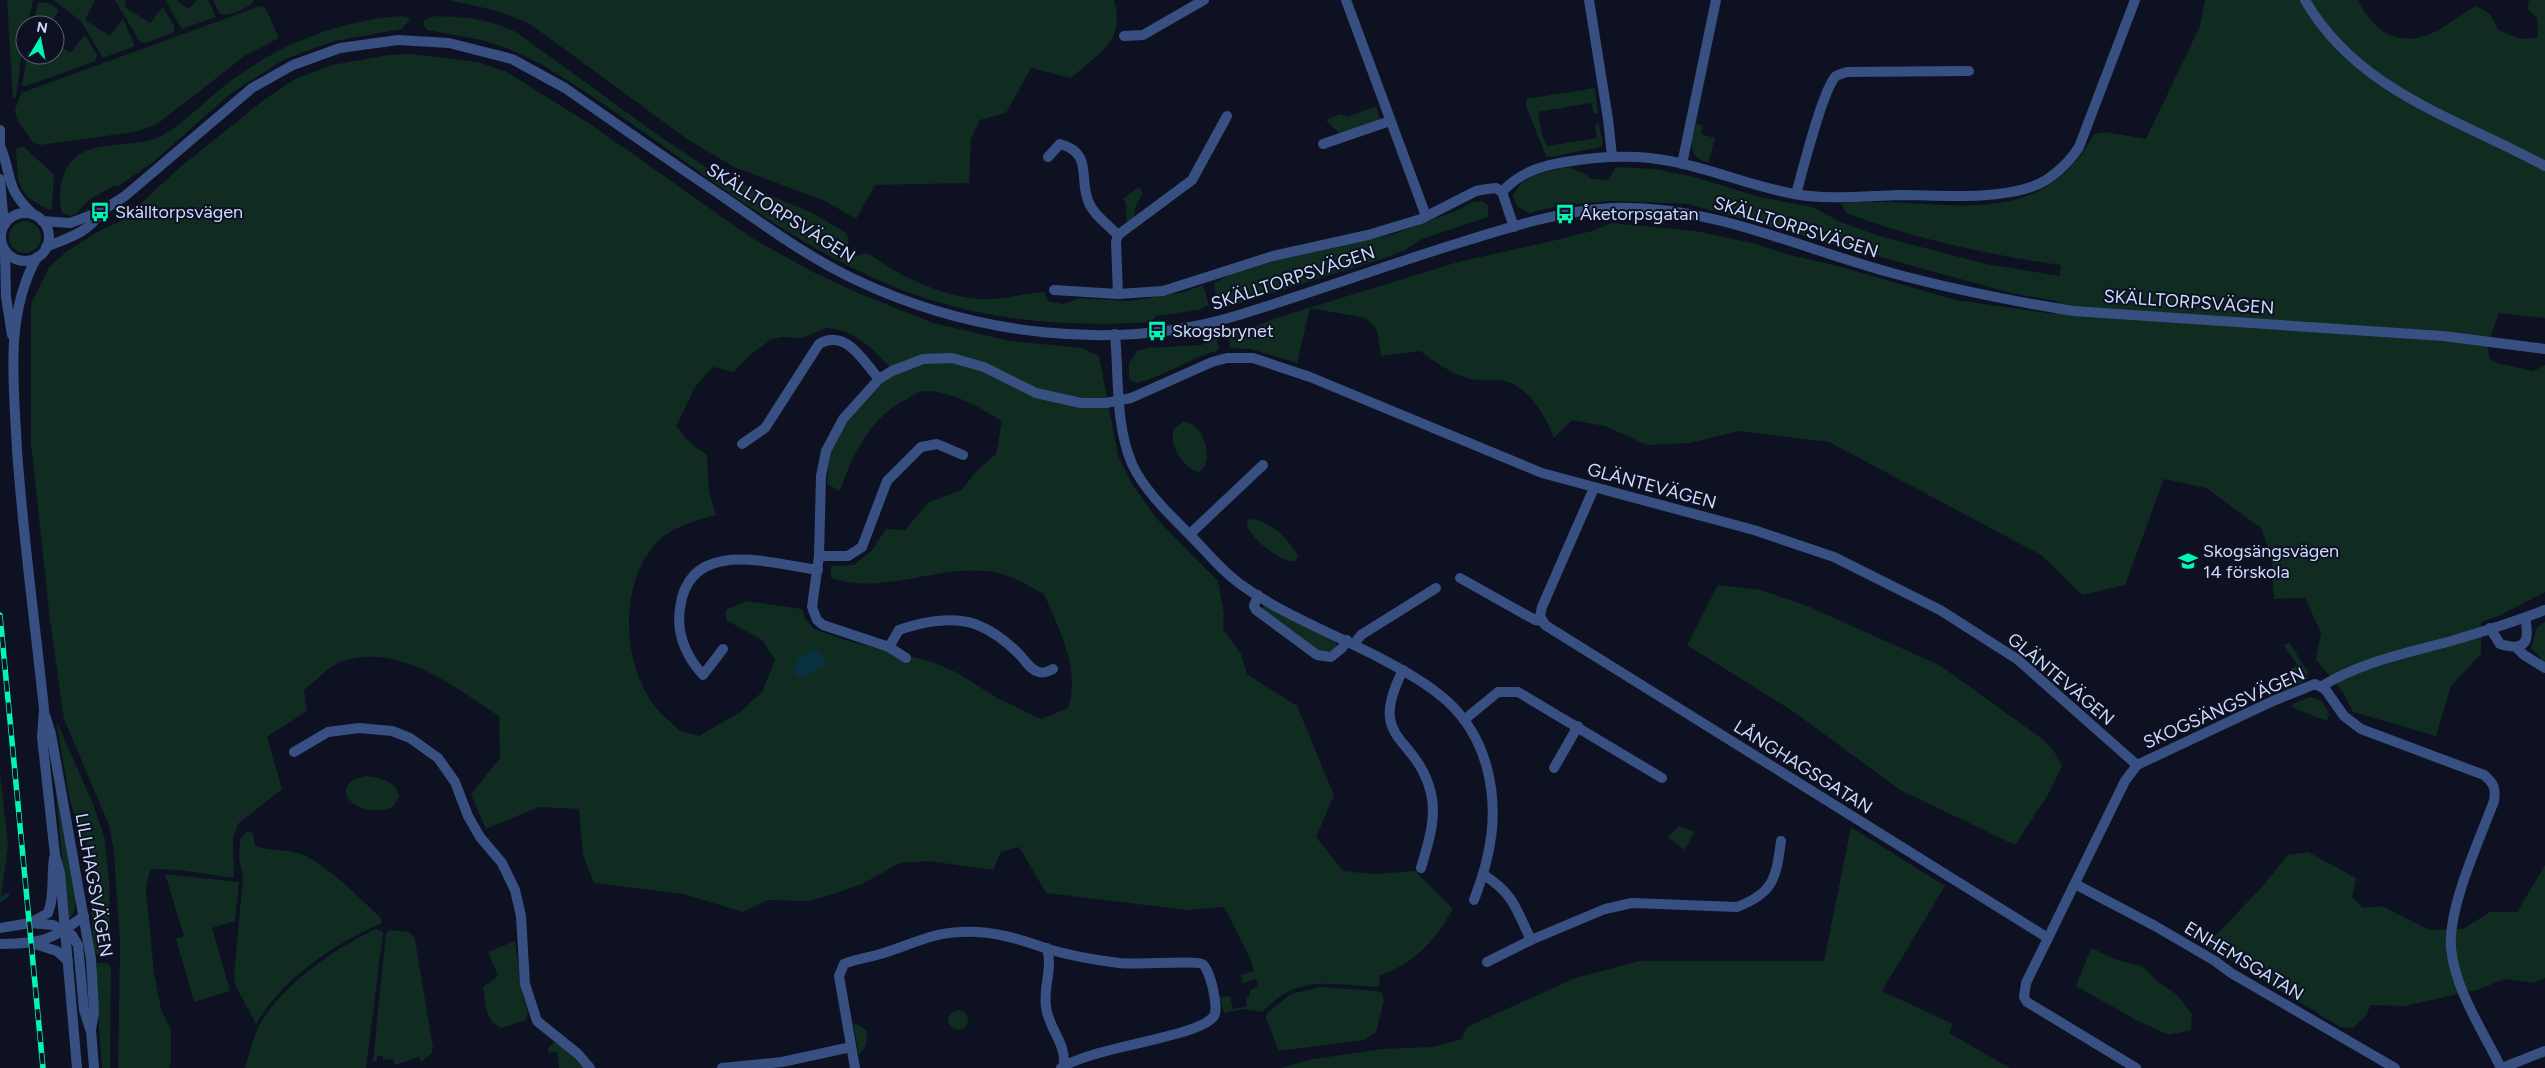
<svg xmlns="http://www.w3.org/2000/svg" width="2545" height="1068" font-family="Figtree,sans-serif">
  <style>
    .green { fill: #102b20; fill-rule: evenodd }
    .water { fill: #08313f }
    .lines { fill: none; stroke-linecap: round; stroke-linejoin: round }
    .stream { stroke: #08313f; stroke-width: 4 }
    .minor { stroke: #375081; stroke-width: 10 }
    .tertiary { stroke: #375081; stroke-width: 10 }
    .rail-casing { stroke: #00f8b3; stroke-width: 5.5 }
    .rail { stroke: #0d1121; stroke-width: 4; stroke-dasharray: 11; stroke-linecap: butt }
    .labels { text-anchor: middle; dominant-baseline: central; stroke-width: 4; stroke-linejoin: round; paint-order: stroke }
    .poi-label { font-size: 18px; fill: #cddaff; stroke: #0d1121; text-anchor: start }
    .street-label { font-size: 18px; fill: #cddaff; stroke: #0d1121 }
  </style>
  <rect width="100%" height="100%" fill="#0d1121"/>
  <g class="green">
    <path d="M 7,0 L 33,0 L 28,25 L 25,25 L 17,91 L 16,97 L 13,98 Z"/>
    <path d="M 53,0 L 95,0 L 85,20 L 110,36 L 123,19 L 135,46 L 103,58 L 81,21 Z"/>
    <path d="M 115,0 L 126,0 L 125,7 L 150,23 L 163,7 L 174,26 L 174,32 L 146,43 L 140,42 Z"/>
    <path d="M 165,0 L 176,0 L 188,9 L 197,0 L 208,0 L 216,17 L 182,29 Z"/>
    <path d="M 213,0 L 254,0 C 250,8 228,17 220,14 Z"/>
    <path d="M 448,0 L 1114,0 C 1126,42 1099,53 1071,78 L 1031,68 L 1006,113 L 980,120 L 971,139 L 969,183 L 875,185 L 856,219 L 825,201 L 734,167 L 687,139 L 530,24 L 498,11 Z"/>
    <path d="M 2205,0 L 2358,0 C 2371,29 2398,48 2430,34 C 2448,27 2460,13 2477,6 L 2490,14 L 2499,30 L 2520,39 L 2538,37 L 2537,18 L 2527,9 L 2529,0 L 2545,0 L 2545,318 L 2499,313 L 2487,345 L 2490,359 L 2497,363 L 2533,371 L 2545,365 L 2545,592 L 2499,616 L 2481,622 L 2481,654 L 2451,686 L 2436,736 L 2353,712 L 2343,692 L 2316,660 L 2321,633 L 2305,598 L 2274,599 L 2271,556 L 2261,528 L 2206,488 L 2164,479 L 2125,585 L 2082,595 L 2041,555 L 1829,442 L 1738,431 L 1690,443 L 1647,445 L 1605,426 L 1572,420 L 1554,438 C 1546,417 1529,387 1505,381 C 1493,378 1479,382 1467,378 C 1449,372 1435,362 1420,351 L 1381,356 L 1377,330 L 1366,318 L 1310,308 L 1297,363 L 1250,349 L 1230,348 L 1228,334 L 1259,325 L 1276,318 L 1458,262 L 1552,241 L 1592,231 L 1611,223 L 1696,231 L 1752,243 L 1790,255 L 1838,266 L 1956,300 L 2055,314 L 2057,301 L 2011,293 L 1688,204 L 1612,201 L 1557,206 L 1529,213 L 1518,207 L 1513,197 C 1521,174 1549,171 1570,167 C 1577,172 1585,172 1591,179 L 1608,180 L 1616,167 L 1654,169 L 1691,176 L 1760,197 L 1812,207 L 1841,222 L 1879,236 L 1986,264 L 2060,276 L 2061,265 C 1988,255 1915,239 1846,213 L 1841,203 C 1937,194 2036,240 2094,134 L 2106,132 L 2146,139 L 2200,26 Z"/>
    <path d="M 38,2 L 49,3 L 59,10 L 50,25 L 33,25 Z"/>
    <path d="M 260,6 L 265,7 L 279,38 L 246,55 L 156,125 L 135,132 L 40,145 L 33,143 L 17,119 L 15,110 L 21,93 Z"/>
    <path d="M 401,16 L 409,18 L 409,20 L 402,29 L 335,41 L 285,59 L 230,94 L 152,163 L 117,187 L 115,185 L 89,200 L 77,213 L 70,216 L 62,213 C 57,196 61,168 76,157 C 94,141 134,147 157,138 C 181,127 202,103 223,87 C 274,46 336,21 401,16 Z"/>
    <path d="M 436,16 C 467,17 492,19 519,34 L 655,133 L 716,174 L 811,212 L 846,233 L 849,241 L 845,251 C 853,258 856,256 866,253 L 872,256 C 902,277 941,296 979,299 C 1000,301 1023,293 1044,292 L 1048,301 L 1063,304 L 1080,298 L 1129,301 L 1184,292 L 1203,285 L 1209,305 L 1199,310 L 1156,316 L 1153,322 C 1064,328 973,320 890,285 C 762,232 658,133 539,63 L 504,47 L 481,40 L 427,30 L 423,25 L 425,19 Z"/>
    <path d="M 85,35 L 97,55 L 95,61 L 27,86 L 22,86 L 27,55 L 55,55 L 55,43 L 70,53 Z"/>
    <path d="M 411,54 L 478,62 L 507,72 L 593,126 L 752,238 L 813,272 L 856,292 L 933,323 L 1011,341 L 1082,348 L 1099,356 L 1118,455 L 1131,482 L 1156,518 L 1218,581 L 1224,614 L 1223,629 L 1241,654 L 1247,674 L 1297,706 L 1334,795 L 1316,837 L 1343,871 L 1373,874 L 1415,871 L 1453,909 C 1434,942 1415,963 1379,976 L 1380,984 L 1378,987 C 1329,985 1300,973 1262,1012 L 1243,1009 L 1224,1013 L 1220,997 L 1230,996 L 1233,1009 L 1247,1006 L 1246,1000 L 1250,994 L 1250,990 L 1258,986 L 1256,979 L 1243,983 L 1241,975 L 1254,971 L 1251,960 L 1224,907 L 1186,910 L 1046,893 L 1019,847 L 1001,852 L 993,870 L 928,861 L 900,863 L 862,884 L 839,892 L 810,901 L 768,900 L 743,912 L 683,894 L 594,883 L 583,855 L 579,809 L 539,807 L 486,829 L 471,794 L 500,758 L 499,716 C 455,687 397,641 340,662 C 328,667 315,682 304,690 L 307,711 L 267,737 L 282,789 L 238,824 L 233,839 L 234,878 L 179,870 L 150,869 L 146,890 L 154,973 L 161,1009 L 171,1030 L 171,1063 L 169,1068 L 118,1068 L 120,944 L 114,852 L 109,825 L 64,719 L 50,620 L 31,444 L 31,304 L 49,267 L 67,251 L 101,230 L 123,220 L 179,168 L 265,99 L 295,79 L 332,65 L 389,55 ZM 826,328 C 856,329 875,351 894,372 C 870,396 842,420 831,452 C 828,462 828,474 827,484 L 840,491 C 853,454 870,417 907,399 C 912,396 919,391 925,391 C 952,391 979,407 1002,421 L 996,454 L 977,470 L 962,490 L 929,502 L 905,530 L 886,529 L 872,550 L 854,565 L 831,566 L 831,578 C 885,597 943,561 998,573 C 1013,576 1030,587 1044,594 C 1059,630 1081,669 1068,708 L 1041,719 L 997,698 L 958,673 L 932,662 L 845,640 L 814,629 L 806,620 L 802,609 L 746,601 L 726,610 L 726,620 L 762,640 L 775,660 L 762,692 L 740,712 L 699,736 C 693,734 686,734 681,731 C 676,728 671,722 666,718 C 623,680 616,592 653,547 C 669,527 692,522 716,515 L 709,491 L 707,455 L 691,444 L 676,426 L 695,387 L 713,367 L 734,372 L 750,355 L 772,339 L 782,337 L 802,338 Z"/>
    <path d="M 1595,88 L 1598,113 L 1594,114 L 1591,103 L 1538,112 L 1542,135 L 1547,146 L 1597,138 L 1595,125 L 1599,124 L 1603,144 L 1600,147 L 1551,157 L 1546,156 L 1526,106 L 1526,99 Z"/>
    <path d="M 1376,106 L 1380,119 L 1340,134 L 1326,120 L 1340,114 L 1347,117 Z"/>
    <path d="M 1696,123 L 1703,126 L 1701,134 L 1715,138 L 1708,163 C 1685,155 1692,143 1696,123 Z"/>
    <path d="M 23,146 L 54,175 L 52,209 L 48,209 C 15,194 18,182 16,149 Z"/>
    <path d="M 1139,187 L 1143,193 L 1135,208 L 1134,218 L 1127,223 L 1126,203 L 1123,199 Z"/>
    <path d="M 1482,201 L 1488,206 L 1488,217 L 1422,239 L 1405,250 L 1385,258 L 1231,306 L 1223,305 L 1217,301 L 1214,283 L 1229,275 L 1278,260 L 1397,233 L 1458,210 L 1472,202 Z"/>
    <circle cx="25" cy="237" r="16"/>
    <path d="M 1217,338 L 1219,350 C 1190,358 1166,376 1136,383 L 1129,379 L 1129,363 L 1137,351 L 1148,348 L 1201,345 Z"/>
    <path d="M 1183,422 C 1203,421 1216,462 1199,472 C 1183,469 1168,444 1174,429 Z"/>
    <path d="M 1253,519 C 1272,522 1289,540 1298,556 L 1296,561 L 1293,562 C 1276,558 1256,542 1247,527 L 1248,520 Z"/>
    <path d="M 1718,585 L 1761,590 L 1810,607 L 1941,666 L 2045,741 L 2054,751 L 2062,766 L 2049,793 L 2015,845 L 1900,790 L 1794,712 L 1687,645 Z"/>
    <path d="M 1263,605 L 1336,642 L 1336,648 L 1323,654 L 1261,611 Z"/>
    <path d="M 2545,622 L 2545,662 L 2544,662 L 2531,648 L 2537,627 Z"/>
    <path d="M 2289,642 L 2308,672 L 2307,680 L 2286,690 L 2279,688 L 2278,684 L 2287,672 L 2297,665 L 2284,645 Z"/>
    <path d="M 2310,697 L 2322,701 L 2329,714 L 2327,721 L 2291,707 L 2295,703 Z"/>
    <path d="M 56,720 L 93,804 L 104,836 L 109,880 L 110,949 L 103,954 L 94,954 L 90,889 L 94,888 L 94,879 L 85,839 L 82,839 L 70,801 Z"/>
    <path d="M 0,772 L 8,846 L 0,903 Z"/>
    <path d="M 367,776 C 380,778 396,781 399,796 L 394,806 C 361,824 320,784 367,776 Z"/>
    <path d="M 55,783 L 76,900 L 74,912 L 68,922 Z"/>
    <path d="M 1679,826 L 1695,832 L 1684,850 L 1668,837 Z"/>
    <path d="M 1851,827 L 1945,886 L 1882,991 L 1953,1024 L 1949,1033 L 2010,1068 L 1280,1068 L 1313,1059 L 1382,1049 L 1433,1047 L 1462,1039 L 1467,1027 L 1575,978 L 1640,961 L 1824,961 Z"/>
    <path d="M 247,831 L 253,833 L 255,845 C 270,853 289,848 304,855 C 333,870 357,896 380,917 L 382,923 C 334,944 283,978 256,1024 L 236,986 L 234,975 L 243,877 L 239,859 L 240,840 Z"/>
    <path d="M 2308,852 L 2356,878 L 2352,897 L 2363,908 L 2382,906 L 2429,930 L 2463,929 L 2490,912 L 2517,912 L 2545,865 L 2545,978 L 2534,983 L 2504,979 L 2480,989 L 2405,1006 L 2371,1005 L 2365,1017 L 2353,1028 L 2340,1027 L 2194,938 L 2190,932 L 2215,936 L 2261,888 L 2288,855 Z"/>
    <path d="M 165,874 L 239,882 L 235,921 L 212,928 L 230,991 L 194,1002 L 176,939 L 184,936 Z"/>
    <path d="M 376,929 L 383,932 L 366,1068 L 245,1068 C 249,1054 253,1037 260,1024 C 282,985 336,947 376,929 Z"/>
    <path d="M 391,930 L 409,932 L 415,939 L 433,1048 L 432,1053 L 421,1062 L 419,1057 L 395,1065 L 393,1059 L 383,1060 L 382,1056 L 377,1056 L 377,1061 L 373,1061 L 386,933 Z"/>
    <path d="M 515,941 L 522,993 L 528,1012 L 526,1020 L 501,1028 C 484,1020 486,1003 483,987 L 498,976 L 488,952 Z"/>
    <path d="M 2091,948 L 2117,960 L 2142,966 L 2157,981 L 2176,994 L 2192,1014 L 2191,1030 L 2169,1035 L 2136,1020 L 2076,986 Z"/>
    <path d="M 97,963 L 107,963 L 111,967 L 110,1068 L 102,1068 L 95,972 Z"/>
    <path d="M 1320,987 L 1377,991 L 1382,993 L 1384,1000 L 1376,1032 L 1364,1040 L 1279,1051 L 1266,1018 L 1267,1013 L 1291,994 Z"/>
    <circle cx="958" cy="1020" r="10"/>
    <path d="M 853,1023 L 859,1025 L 867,1031 L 866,1046 L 859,1055 Z"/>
    <path d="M 554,1042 L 567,1050 L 583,1068 L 559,1068 L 557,1052 L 548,1053 L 548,1048 Z"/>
  </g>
  <path class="water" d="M 815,649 L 825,658 L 826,665 L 804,677 L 796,675 L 794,668 L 797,659 Z"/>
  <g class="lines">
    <path class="stream" d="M 0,900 L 7,895"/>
    <g class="minor">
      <path d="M 1346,0 L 1426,216"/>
      <path d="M 1589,0 L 1608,119 L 1612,156"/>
      <path d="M 2305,0 C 2358,92 2457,118 2545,166"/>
      <path d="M 1124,36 L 1143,35 L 1204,0"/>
      <path d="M 1323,144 L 1390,121"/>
      <path d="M 1048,157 L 1060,144 C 1094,153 1078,180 1089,203 C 1094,215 1109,226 1118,235 L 1116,242 L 1118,294"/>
      <path d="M 1682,164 L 1716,0"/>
      <path d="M 1502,192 C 1519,173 1540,166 1565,162 C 1600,156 1635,154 1670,161 C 1712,169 1751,186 1794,194 C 1828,200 1865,196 1899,195 C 1938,195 1995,200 2031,187 C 2050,181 2068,164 2079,147 L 2135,0"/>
      <path d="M 1796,194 C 1802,173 1823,88 1836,76 C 1839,74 1844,73 1847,72 L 1969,71"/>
      <path d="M 1118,235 L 1192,180 L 1227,116"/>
      <path d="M 1054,290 L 1118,294 L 1163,291 L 1273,256 L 1368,235 L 1421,219 L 1476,191 L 1487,189 L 1496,188 L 1502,192 L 1514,227"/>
      <path d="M 1115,334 C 1119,377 1115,424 1132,464 C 1143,488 1165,510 1184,529 C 1203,547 1219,569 1240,584 C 1283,615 1334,634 1380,658 C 1431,685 1471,708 1487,768 C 1499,814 1491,856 1474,900"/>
      <path d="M 742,444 L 765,428 L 819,344 C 846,328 864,362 879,379"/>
      <path d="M 1594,488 L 1542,607 L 1540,616 L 1545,625 L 2048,938"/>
      <path d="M 1190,534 L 1263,465"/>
      <path d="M 819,556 L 848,556 L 862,547 L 887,481 L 921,447 L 937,444 L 963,455"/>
      <path d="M 1460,578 L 1535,620 L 1542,621"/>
      <path d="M 1258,595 L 1254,606 L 1256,610 L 1317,655 L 1331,657 L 1342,648 L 1347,640"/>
      <path d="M 2490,628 L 2500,644 C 2526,652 2530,641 2525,618"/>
      <path d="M 1354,644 L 1361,635 L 1436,588"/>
      <path d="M 889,647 L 899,630 C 921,622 952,616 975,624 C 991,630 1007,642 1019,654 C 1025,660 1030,670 1039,672 C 1043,674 1049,671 1053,669"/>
      <path d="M 2517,648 L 2524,655 L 2545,668"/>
      <path d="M 723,649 L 703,675 C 686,656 676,634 680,608 C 689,537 769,563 818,570"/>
      <path d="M 906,658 L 889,647 L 823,625 L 817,620 L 812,607 L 819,556 L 821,476 L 826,451 L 843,419 L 879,379 L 892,371 L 923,359 L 952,358 L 984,367 L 1036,393 L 1081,403 L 1106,403 L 1131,398 L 1212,362 L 1227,358 L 1253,358 L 1310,377 L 1542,473 L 1754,530 L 1834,557 L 1940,610 L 2017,659 L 2137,765"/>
      <path d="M 1403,670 C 1366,743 1416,733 1431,793 C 1437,818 1428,844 1421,868"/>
      <path d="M 2322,686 C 2362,662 2406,653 2451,641 C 2482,632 2514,622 2545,610"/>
      <path d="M 1464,720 L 1498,692 L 1518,692 L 1662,778"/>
      <path d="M 294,752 L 328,732 L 359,728 L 392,731 L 410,738 L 438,758 L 455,782 L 468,816 L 480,837 L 502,863 L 515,890 L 521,916 L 525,984 L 537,1021 L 578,1054 L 590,1068"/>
      <path d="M 1554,768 L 1578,726"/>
      <path d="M 1484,875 C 1514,894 1516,909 1531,940 L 1605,909 L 1632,903 L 1737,907 C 1774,893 1776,878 1781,841"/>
      <path d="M 2075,884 L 2155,926 L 2215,961 L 2231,973 L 2395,1068"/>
      <path d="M 1047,948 C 1053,970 1043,986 1046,1007 C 1049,1030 1066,1042 1064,1066"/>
      <path d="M 1487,962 L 1531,940"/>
      <path d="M 722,1068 L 782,1062 L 851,1047"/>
      <path d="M 855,1068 L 839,976 L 844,964 C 855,959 866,958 877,955 C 906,947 930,933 960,932 C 992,930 1019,939 1048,949 C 1071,956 1095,960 1119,963 C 1134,965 1195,960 1202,964 C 1210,968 1219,1008 1214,1016 C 1198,1038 1094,1046 1061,1068"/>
      <path d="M 2136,1068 L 2027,1002 L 2024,997 L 2026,983 L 2125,781 L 2137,765 L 2273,701 L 2315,684 L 2325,689 L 2344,716 L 2361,729 L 2484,775 C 2494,783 2496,789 2494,801 C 2479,841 2448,907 2451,948 C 2455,990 2483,1031 2501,1068"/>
      <path d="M 2502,1068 L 2545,1051"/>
    </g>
    <g class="tertiary">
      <path d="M 0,130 L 0,150"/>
      <path d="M 1,148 C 13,179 5,188 33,214"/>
      <path d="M 0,179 L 4,225"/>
      <circle cx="25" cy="237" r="24"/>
      <path d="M 42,221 L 70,223 L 100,212 L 125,196 L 252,88 L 293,65 L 340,48 L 398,40 L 449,43 L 512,59 L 565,88 C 618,125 671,162 725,198 C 767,227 808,257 854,279 C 971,335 1115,353 1239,315 C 1314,292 1387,265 1462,242 C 1510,227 1560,211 1611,208 C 1709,204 1799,248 1892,273 C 1951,289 2012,301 2073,311 L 2443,336 L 2545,349"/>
      <path d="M 46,247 C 65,239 91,232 100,212"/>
      <path d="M 5,251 L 6,297 L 12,335"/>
      <path d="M 37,257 C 4,316 14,385 17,450 C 23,536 35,623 44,709 L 42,737 L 55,855 L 60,873 L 77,1068"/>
      <path d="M 45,715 L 51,734 L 91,959 L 94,1012 L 91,1030 L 94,1068"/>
      <path d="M 30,923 L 53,925 L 72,935 L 78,945 L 84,1010 L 90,1029"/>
      <path d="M 0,928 L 30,923 L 48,913 C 55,895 51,877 54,858"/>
      <path d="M 0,944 C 43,943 50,941 84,916"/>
      <path d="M 35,944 L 57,951 L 68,961"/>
    </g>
    <defs>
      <path id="rail" d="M 0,615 L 43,1068"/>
    </defs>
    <use href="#rail" class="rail-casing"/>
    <use href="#rail" class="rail"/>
  </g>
  <defs>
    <symbol id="bus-bare" viewBox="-9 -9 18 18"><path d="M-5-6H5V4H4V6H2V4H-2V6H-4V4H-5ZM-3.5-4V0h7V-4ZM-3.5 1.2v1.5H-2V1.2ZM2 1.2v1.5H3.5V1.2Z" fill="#00f8b3" stroke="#0d1121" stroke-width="2.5" paint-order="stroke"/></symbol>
    <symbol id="school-bare" viewBox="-9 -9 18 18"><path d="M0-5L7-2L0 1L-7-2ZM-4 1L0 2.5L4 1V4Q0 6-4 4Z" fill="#00f8b3" stroke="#0d1121" stroke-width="2.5" paint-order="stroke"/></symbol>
  </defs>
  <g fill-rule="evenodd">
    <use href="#bus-bare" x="86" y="198" width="28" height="28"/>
    <use href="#bus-bare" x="1551" y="200" width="28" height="28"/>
    <use href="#bus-bare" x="1143" y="317" width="28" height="28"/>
    <use href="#school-bare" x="2174" y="547" width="28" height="28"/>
  </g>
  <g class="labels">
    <g class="poi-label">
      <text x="115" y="212">Skälltorpsvägen</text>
      <text x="1580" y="214">Åketorpsgatan</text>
      <text x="1172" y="331">Skogsbrynet</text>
      <text x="2203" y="551">Skogsängsvägen<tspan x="2203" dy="21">14 förskola</tspan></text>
    </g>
    <g class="street-label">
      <text transform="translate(781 213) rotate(32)">SKÄLLTORPSVÄGEN</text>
      <text transform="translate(1796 227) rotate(17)">SKÄLLTORPSVÄGEN</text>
      <text transform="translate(1293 278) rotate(-18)">SKÄLLTORPSVÄGEN</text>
      <text transform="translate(2189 302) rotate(4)">SKÄLLTORPSVÄGEN</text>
      <text transform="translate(1652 486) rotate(15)">GLÄNTEVÄGEN</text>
      <text transform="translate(2061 679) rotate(40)">GLÄNTEVÄGEN</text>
      <text transform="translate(2224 708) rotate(-24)">SKOGSÄNGSVÄGEN</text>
      <text transform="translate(1803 767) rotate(32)">LÅNGHAGSGATAN</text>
      <text transform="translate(94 885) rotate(80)">LILLHAGSVÄGEN</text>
      <text transform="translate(2244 961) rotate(31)">ENHEMSGATAN</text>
    </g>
  </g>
  <g transform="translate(40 40) rotate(10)"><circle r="24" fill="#0d1121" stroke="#5a617a"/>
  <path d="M0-4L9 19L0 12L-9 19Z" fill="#00f8b3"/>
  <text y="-8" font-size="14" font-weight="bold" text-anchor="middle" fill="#cddaff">N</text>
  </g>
</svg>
